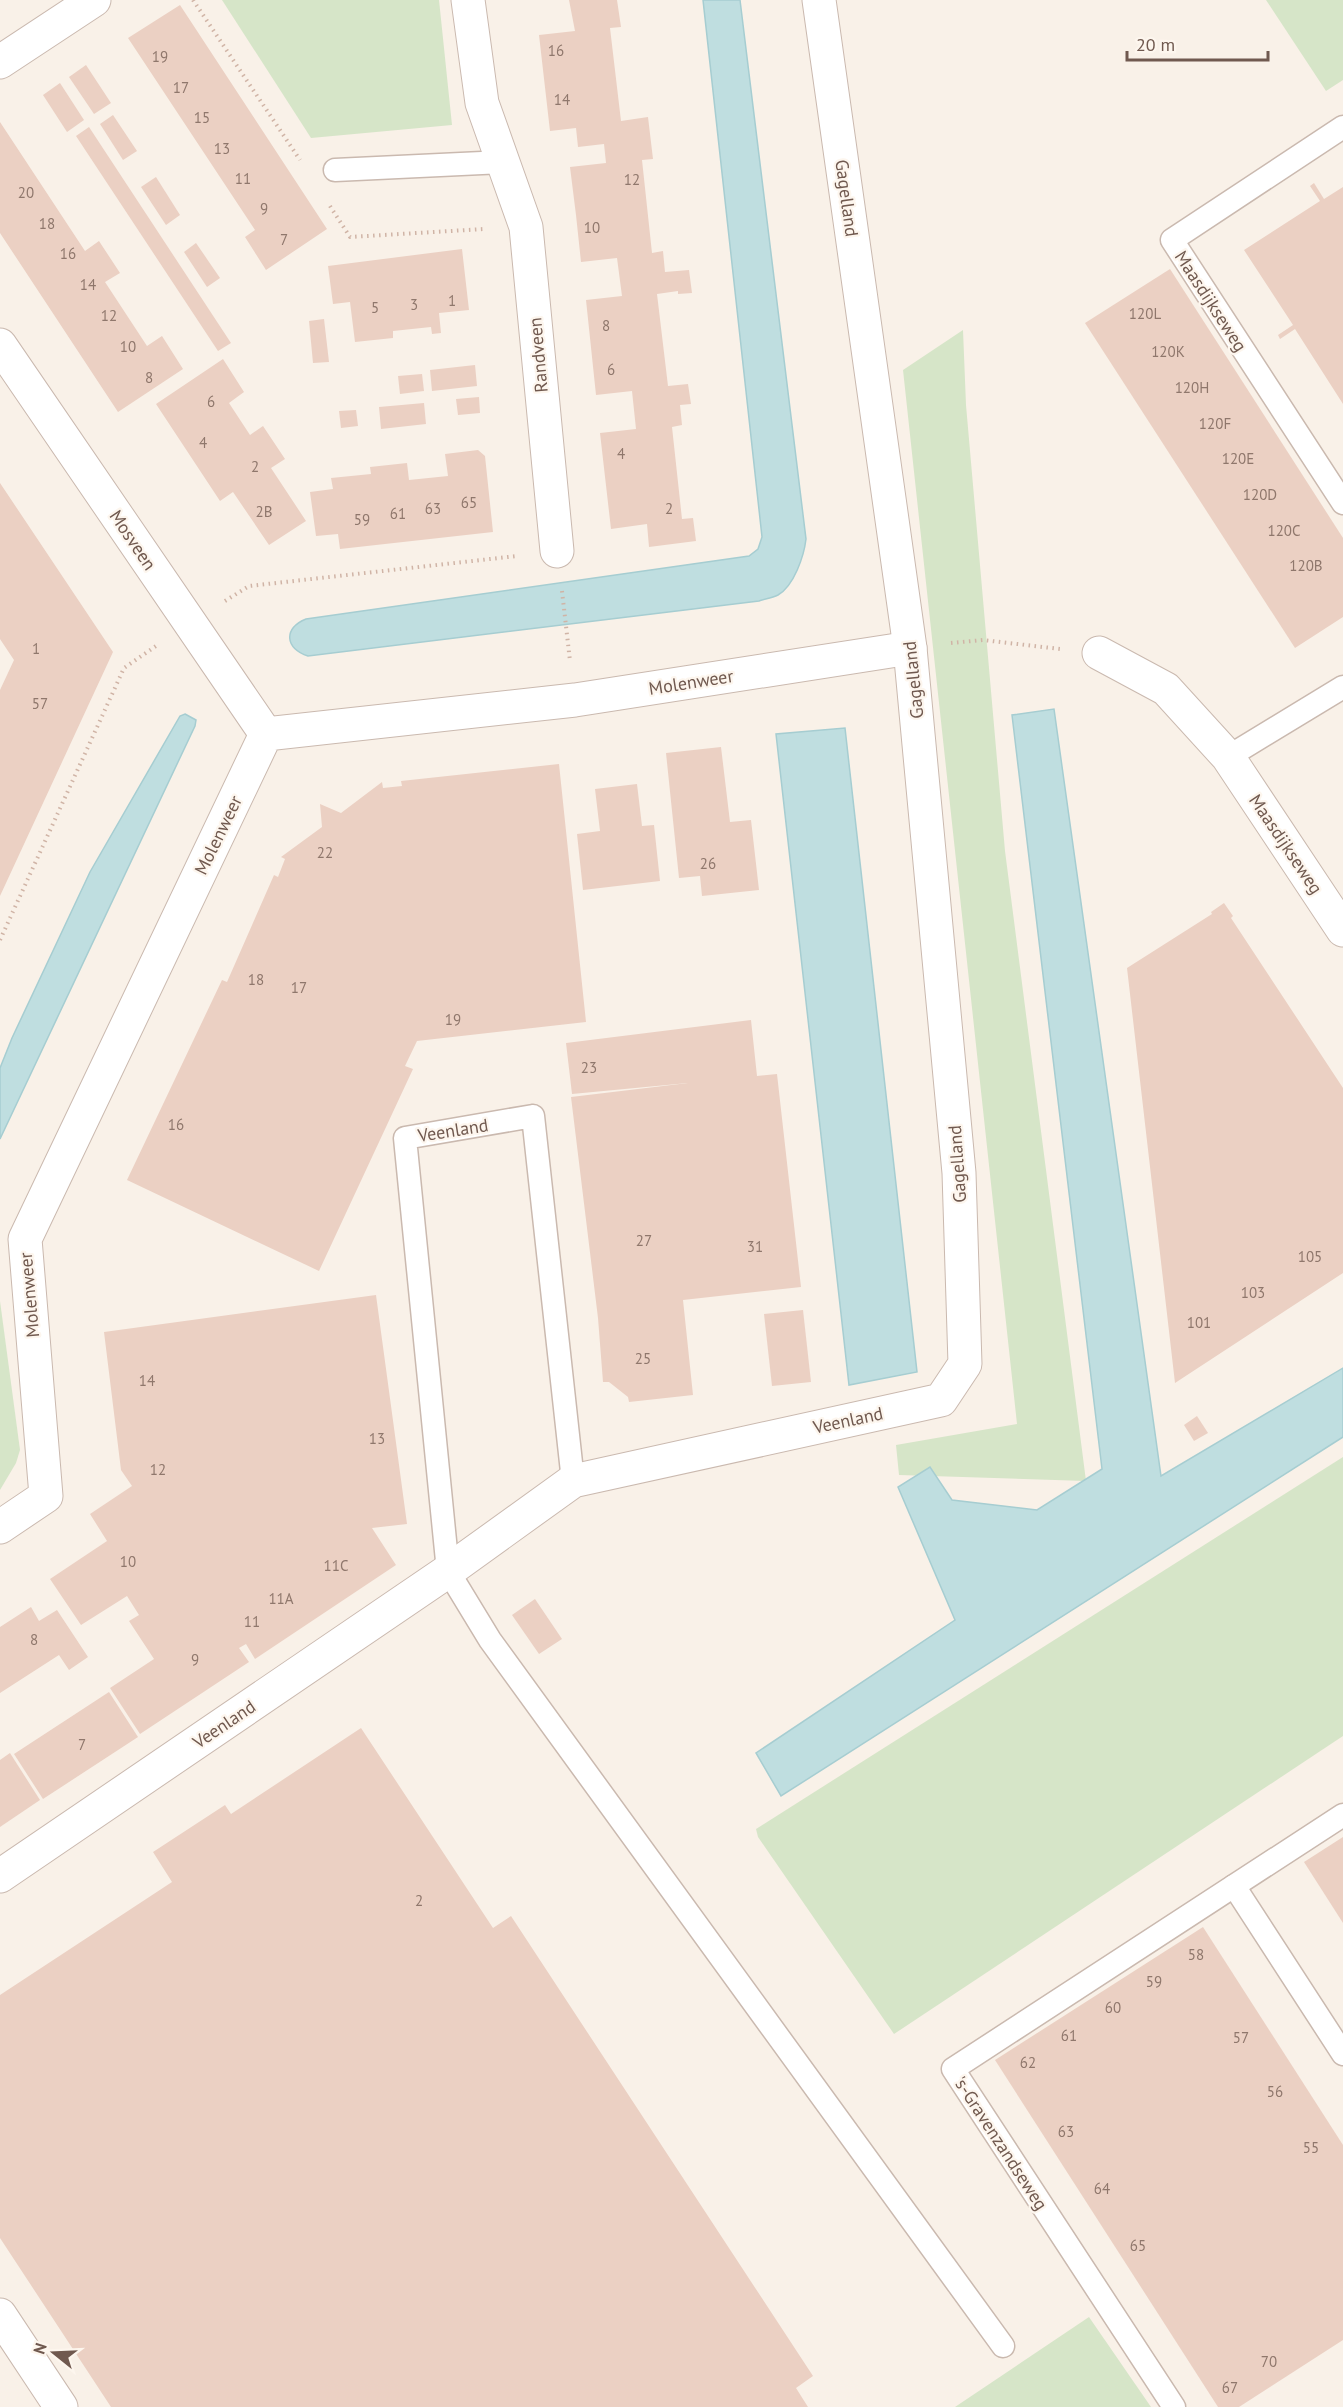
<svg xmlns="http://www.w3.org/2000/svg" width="1343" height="2407" font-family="'PT Sans',sans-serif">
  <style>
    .green { fill: #d6e5c8 }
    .water { fill: #bfdee0; stroke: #a6cdd1; stroke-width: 1.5 }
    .building { fill: #ebd0c3 }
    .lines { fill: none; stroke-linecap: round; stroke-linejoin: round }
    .service-casing { stroke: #cab9af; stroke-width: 25 }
    .minor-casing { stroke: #cab9af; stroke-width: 35 }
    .path { stroke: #d0b4a6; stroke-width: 4; stroke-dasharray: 1.5 4.5; stroke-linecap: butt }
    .service { stroke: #fff; stroke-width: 22 }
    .minor { stroke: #fff; stroke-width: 33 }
    .labels { text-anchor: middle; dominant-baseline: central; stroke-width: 4.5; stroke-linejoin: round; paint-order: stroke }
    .number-label { font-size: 15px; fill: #8f776c }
    .street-label { font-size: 18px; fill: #70594f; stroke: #fdf6ee }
  </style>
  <rect width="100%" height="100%" fill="#f9f1e8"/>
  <g class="green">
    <path d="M 222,0 L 439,0 L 452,125 L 311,138 Z"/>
    <path d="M 1266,0 L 1343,0 L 1343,80 L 1326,91 Z"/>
    <path d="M 963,330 L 966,405 L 1005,851 L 1086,1481 L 899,1475 L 896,1445 L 1017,1424 L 903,370 Z"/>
    <path d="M 0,1301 L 20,1450 L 16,1463 L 0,1490 Z"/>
    <path d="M 1343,1457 L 1343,1736 L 894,2034 L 758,1837 L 756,1829 Z"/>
    <path d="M 1089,2317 L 1151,2407 L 955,2407 Z"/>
  </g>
  <g class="water">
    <path d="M 703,0 L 740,0 L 806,539 C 804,556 794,586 778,595 C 772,598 765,599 759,601 L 308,656 C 285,649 283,628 306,619 L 749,556 L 758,549 L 762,537 Z"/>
    <path d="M 1054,709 L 1161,1476 L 1343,1368 L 1343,1437 L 781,1796 L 756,1753 L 955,1620 L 898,1487 L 930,1467 L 952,1500 L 1037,1510 L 1102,1469 L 1012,715 Z"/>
    <path d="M 185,714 L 196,720 L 195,726 L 0,1139 L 0,1068 L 12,1038 L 90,872 L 180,716 Z"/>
    <path d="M 845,728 L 917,1372 L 849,1385 L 776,734 Z"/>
  </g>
  <g class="building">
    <path d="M 569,0 L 617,0 L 621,27 L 610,28 L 621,121 L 648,117 L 653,159 L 642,160 L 652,253 L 663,251 L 665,272 L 689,270 L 692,293 L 678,294 L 678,291 L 657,294 L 668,386 L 688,384 L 691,404 L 680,405 L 682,425 L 672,427 L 682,519 L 693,518 L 696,541 L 649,547 L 647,524 L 611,529 L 600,433 L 636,429 L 632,391 L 596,395 L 586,300 L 622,296 L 617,258 L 581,262 L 576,215 L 570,167 L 606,163 L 604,144 L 578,147 L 576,128 L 550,131 L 539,35 L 575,31 Z"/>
    <path d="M 180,5 L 327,229 L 266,270 L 245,237 L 255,230 L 128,38 Z"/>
    <path d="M 86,65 L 111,103 L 94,114 L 69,77 Z"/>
    <path d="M 60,83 L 84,120 L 67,132 L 43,95 Z"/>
    <path d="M 113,115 L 137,151 L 123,160 L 100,124 Z"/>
    <path d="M 0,122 L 85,251 L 99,241 L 120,273 L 105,282 L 147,346 L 162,336 L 183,369 L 118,412 L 0,233 Z"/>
    <path d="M 89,127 L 231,343 L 218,351 L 76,136 Z"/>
    <path d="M 156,177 L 180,215 L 166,225 L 141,187 Z"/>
    <path d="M 1314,183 L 1324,199 L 1343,187 L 1343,404 L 1295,329 L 1280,339 L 1278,335 L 1293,325 L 1244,250 L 1320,201 L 1310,186 Z"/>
    <path d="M 196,243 L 220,278 L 207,287 L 184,252 Z"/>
    <path d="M 462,249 L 469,310 L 439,313 L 441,333 L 432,334 L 431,327 L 393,331 L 393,338 L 355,342 L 350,302 L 333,304 L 328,266 Z"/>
    <path d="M 1170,269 L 1343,538 L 1343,617 L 1295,648 L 1085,323 Z"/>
    <path d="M 324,319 L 329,362 L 313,363 L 309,321 Z"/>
    <path d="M 223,359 L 244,392 L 229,403 L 250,435 L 263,426 L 285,459 L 271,468 L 306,521 L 269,545 L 233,492 L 220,501 L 156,404 Z"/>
    <path d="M 475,365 L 477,386 L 432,391 L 430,370 Z"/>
    <path d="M 422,374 L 424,391 L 400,394 L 398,376 Z"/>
    <path d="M 479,397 L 480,413 L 458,415 L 456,399 Z"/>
    <path d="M 424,403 L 426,424 L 381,429 L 379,407 Z"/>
    <path d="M 356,410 L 358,426 L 341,428 L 339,411 Z"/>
    <path d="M 478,450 L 485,456 L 493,532 L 340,549 L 338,534 L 316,536 L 310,492 L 333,489 L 331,478 L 371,474 L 370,467 L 407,463 L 409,480 L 448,476 L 445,454 Z"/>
    <path d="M 0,483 L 113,652 L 0,896 L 0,690 L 14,660 L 0,639 Z"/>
    <path d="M 721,747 L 730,822 L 751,820 L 759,890 L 702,896 L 700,876 L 679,878 L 666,753 Z"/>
    <path d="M 559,764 L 586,1022 L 417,1041 L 405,1066 L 413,1069 L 319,1271 L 127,1180 L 222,980 L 227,982 L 274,875 L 278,877 L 285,859 L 281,857 L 322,827 L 320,804 L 341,813 L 382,782 L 383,788 L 402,786 L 401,781 Z"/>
    <path d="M 637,784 L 642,826 L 654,825 L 660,881 L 583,890 L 577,834 L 600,831 L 595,789 Z"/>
    <path d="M 1224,903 L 1233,916 L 1231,918 L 1343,1088 L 1343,1273 L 1175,1383 L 1127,968 L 1212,914 L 1211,912 Z"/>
    <path d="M 751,1020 L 757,1076 L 777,1074 L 801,1287 L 683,1300 L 693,1395 L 629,1402 L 628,1397 L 609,1382 L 603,1382 L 598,1318 L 571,1097 L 688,1083 L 572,1094 L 566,1043 Z"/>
    <path d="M 376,1295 L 407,1524 L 372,1528 L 396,1565 L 255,1659 L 246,1644 L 239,1648 L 249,1662 L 140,1734 L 110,1688 L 154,1659 L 129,1621 L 139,1615 L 127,1596 L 81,1625 L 50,1579 L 107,1541 L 90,1514 L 132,1486 L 121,1470 L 104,1332 Z"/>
    <path d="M 803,1310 L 811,1382 L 772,1386 L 764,1314 Z"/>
    <path d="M 1197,1416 L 1208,1433 L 1194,1441 L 1184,1425 Z"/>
    <path d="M 535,1599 L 562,1639 L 539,1654 L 512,1615 Z"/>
    <path d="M 31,1607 L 39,1621 L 57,1610 L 88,1657 L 69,1670 L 59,1655 L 0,1693 L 0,1627 Z"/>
    <path d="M 109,1692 L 138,1737 L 43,1799 L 14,1754 Z"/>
    <path d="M 361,1728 L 493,1928 L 511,1916 L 813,2376 L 796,2388 L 808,2407 L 111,2407 L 0,2238 L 0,1995 L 172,1882 L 153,1852 L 225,1805 L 231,1814 Z"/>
    <path d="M 10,1753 L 40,1800 L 0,1827 L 0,1760 Z"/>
    <path d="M 1343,1837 L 1343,1923 L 1304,1862 Z"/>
    <path d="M 1203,1927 L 1343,2145 L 1343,2340 L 1239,2407 L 1218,2407 L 995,2060 Z"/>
  </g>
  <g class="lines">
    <defs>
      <g id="service">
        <path d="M 1343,127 L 1172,240 L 1343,503"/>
        <path d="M 335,170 L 503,162"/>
        <path d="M 1228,757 L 1343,687"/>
        <path d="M 573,1481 L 533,1116 L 405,1138 L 448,1571 L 490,1640 L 1003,2346"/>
        <path d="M 1234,1886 L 1343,2054"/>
        <path d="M 1174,2407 L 953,2069 L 1343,1815"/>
      </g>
      <g id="minor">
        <path d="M 468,0 L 482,103 L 526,227 L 557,551"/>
        <path d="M 0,62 L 94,0"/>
        <path d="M 0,345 L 266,734"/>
        <path d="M 1099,653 L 1166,689 L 1228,757 L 1343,930"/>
        <path d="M 0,1527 L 46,1496 L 25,1239 L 266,734 L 575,700 L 910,648"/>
        <path d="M 0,1876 L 448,1571 L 573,1481 L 941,1400 L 965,1364 L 959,1173 L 910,648 L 819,0"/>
        <path d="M 0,2315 L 61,2407"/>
      </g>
    </defs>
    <use href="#service" class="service-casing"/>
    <use href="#minor" class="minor-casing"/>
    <g class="path">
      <path d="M 193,0 L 300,160"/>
      <path d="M 330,206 L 350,237 L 484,229"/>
      <path d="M 562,591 L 570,661"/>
      <path d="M 225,601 L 249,586 L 517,556"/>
      <path d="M 951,643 L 983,640 L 1060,649"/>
      <path d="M 0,940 L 124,668 L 156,646"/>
    </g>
    <use href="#service" class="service"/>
    <use href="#minor" class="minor"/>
  </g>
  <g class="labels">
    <g class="number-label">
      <text x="556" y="50">16</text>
      <text x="160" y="56">19</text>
      <text x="181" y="87">17</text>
      <text x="562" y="99">14</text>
      <text x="202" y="117">15</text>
      <text x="222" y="148">13</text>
      <text x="243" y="178">11</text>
      <text x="632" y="179">12</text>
      <text x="26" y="192">20</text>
      <text x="264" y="208">9</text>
      <text x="47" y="223">18</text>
      <text x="592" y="227">10</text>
      <text x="284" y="239">7</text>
      <text x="68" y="253">16</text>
      <text x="88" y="284">14</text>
      <text x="452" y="300">1</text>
      <text x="414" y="304">3</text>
      <text x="375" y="307">5</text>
      <text x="1145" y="313">120L</text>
      <text x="109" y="315">12</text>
      <text x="606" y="325">8</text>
      <text x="128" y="346">10</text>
      <text x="1168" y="351">120K</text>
      <text x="611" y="369">6</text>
      <text x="149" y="377">8</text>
      <text x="1192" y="387">120H</text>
      <text x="211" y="401">6</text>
      <text x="1215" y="423">120F</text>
      <text x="203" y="442">4</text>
      <text x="621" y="453">4</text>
      <text x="1238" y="458">120E</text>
      <text x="255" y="466">2</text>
      <text x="1260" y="494">120D</text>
      <text x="469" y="502">65</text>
      <text x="433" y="508">63</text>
      <text x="669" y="508">2</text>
      <text x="264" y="511">2B</text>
      <text x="398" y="513">61</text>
      <text x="362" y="519">59</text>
      <text x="1284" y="530">120C</text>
      <text x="1306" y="565">120B</text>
      <text x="36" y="648">1</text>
      <text x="40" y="703">57</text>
      <text x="325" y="852">22</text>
      <text x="708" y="863">26</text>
      <text x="256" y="979">18</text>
      <text x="299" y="987">17</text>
      <text x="453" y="1019">19</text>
      <text x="589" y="1067">23</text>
      <text x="176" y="1124">16</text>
      <text x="644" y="1240">27</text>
      <text x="755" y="1246">31</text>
      <text x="1310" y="1256">105</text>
      <text x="1253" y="1292">103</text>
      <text x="1199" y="1322">101</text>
      <text x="643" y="1358">25</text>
      <text x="147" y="1380">14</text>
      <text x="377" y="1438">13</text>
      <text x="158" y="1469">12</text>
      <text x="128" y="1561">10</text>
      <text x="336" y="1565">11C</text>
      <text x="281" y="1598">11A</text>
      <text x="252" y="1621">11</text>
      <text x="34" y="1639">8</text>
      <text x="195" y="1659">9</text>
      <text x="82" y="1744">7</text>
      <text x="419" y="1900">2</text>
      <text x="1196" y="1954">58</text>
      <text x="1154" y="1981">59</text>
      <text x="1113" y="2007">60</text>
      <text x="1069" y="2035">61</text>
      <text x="1241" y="2037">57</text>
      <text x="1028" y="2062">62</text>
      <text x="1275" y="2091">56</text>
      <text x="1066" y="2131">63</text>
      <text x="1311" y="2147">55</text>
      <text x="1102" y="2188">64</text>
      <text x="1138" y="2245">65</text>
      <text x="1269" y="2361">70</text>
      <text x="1230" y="2387">67</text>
    </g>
    <g class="street-label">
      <text transform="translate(847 198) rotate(82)">Gagelland</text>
      <text transform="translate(1211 301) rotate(57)">Maasdijkseweg</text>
      <text transform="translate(538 355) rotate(-95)">Randveen</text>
      <text transform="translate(133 540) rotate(56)">Mosveen</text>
      <text transform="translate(913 680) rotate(-96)">Gagelland</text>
      <text transform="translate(691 682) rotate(-9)">Molenweer</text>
      <text transform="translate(218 835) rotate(-64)">Molenweer</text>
      <text transform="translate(1286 844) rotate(56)">Maasdijkseweg</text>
      <text transform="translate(453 1130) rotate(-9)">Veenland</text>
      <text transform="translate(957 1164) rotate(-94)">Gagelland</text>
      <text transform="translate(29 1295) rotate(-95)">Molenweer</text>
      <text transform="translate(848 1420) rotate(-12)">Veenland</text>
      <text transform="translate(224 1724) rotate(-34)">Veenland</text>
      <text transform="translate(1001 2143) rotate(57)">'s-Gravenzandseweg</text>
    </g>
  </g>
  <g transform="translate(54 2353) rotate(288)" stroke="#fdf6ee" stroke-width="4.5" paint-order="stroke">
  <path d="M0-4.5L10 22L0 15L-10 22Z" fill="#70594f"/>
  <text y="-9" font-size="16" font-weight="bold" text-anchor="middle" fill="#70594f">N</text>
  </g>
  <path d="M1127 51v9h141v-9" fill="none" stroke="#70594f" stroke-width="3"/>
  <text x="1136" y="51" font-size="18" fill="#70594f" stroke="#fdf6ee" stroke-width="4.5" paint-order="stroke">20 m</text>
</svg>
